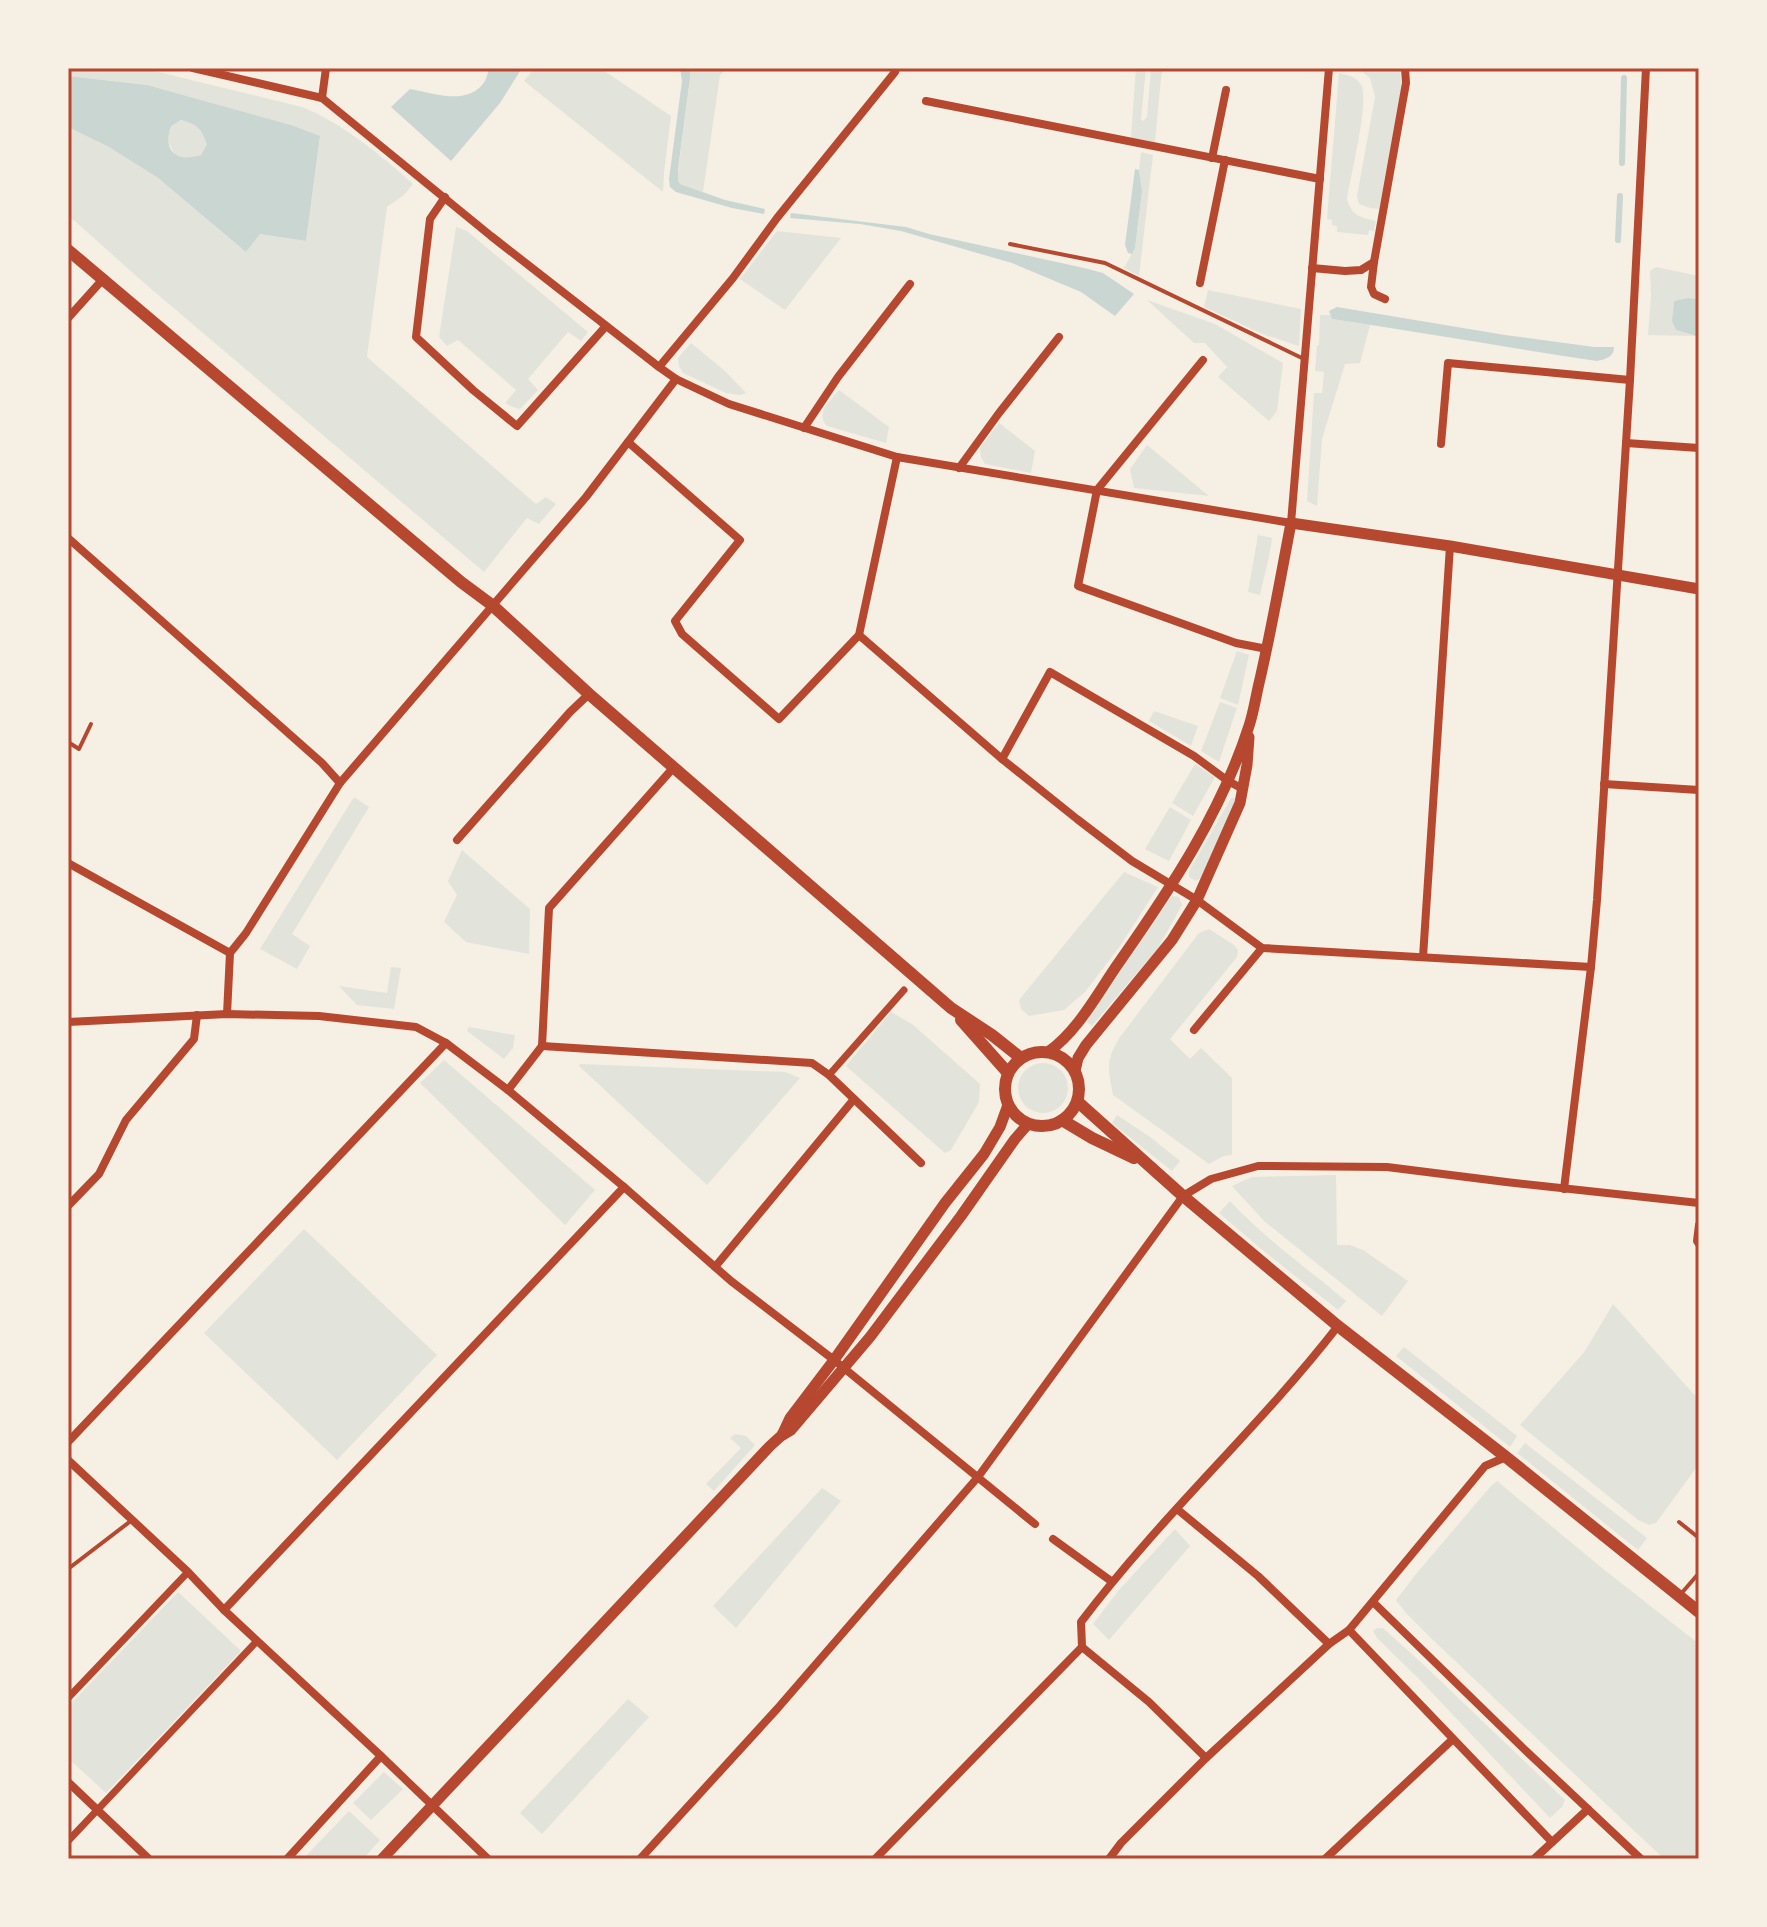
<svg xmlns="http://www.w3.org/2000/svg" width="1767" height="1927" font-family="'Varela Round',sans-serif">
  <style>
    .green { fill: #e2e4dc }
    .water { fill: #c9d6d2; fill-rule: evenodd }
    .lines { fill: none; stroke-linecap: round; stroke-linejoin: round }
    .stream { stroke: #c9d6d2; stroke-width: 6 }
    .service { stroke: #b5482f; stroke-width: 4 }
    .pedestrian { stroke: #b5482f; stroke-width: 7 }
    .minor { stroke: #b5482f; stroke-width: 8 }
    .tertiary { stroke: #b5482f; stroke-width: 11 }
    .secondary { stroke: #b5482f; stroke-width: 12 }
    .neatline { fill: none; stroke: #b5482f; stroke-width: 3 }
  </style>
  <rect width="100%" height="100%" fill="#f6efe4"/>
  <g class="green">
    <path d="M 68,68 L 142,68 L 302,107 C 339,121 384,157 413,184 L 404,195 L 387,207 L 367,357 L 536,504 L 546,497 L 556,504 L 539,524 L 527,518 L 484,572 L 143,282 L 68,215 L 68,127 L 109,147 L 158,178 L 246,252 L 260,234 L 306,241 L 320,137 L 291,125 L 147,85 L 68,76 Z"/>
    <path d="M 535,68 L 600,68 L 671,116 L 664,173 L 663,192 L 524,81 Z"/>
    <path d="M 690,68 L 728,68 L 720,75 L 703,192 L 680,184 L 677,179 L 690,79 Z"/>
    <path d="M 1136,68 L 1146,68 L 1141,119 L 1143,121 L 1147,117 L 1151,68 L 1162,68 L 1155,142 L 1131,138 Z"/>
    <path d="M 1358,68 L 1400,68 L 1401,90 L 1379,209 L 1370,208 L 1359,204 L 1357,196 L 1375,97 L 1370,78 Z"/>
    <path d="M 1339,73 C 1347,75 1356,76 1361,85 C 1370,101 1350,177 1347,200 C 1353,217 1360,217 1376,221 L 1374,231 L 1369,230 L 1368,235 L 1337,232 L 1337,226 L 1332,225 L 1332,220 L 1327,219 Z"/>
    <path d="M 181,120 C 198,125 201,127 207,144 L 201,155 L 188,160 L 176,156 C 168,144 166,138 171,125 Z"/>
    <path d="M 1141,152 L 1153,155 L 1139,276 L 1124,268 L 1135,248 L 1142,191 L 1139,170 Z"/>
    <path d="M 456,227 L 467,231 L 588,332 L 581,341 L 568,332 L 528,379 L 538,390 L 520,409 L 513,407 L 505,403 L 516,390 L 458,340 L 447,346 L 439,337 Z"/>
    <path d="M 777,231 L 841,238 L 785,310 L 740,279 Z"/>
    <path d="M 1656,267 L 1699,276 L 1699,299 L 1688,298 L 1674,301 C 1672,312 1672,320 1676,330 L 1694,336 L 1648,335 L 1651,296 L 1650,271 Z"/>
    <path d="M 1208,290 L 1301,309 L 1299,346 L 1265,335 L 1204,307 Z"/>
    <path d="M 1147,300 L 1215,324 L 1283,363 L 1277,411 L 1269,421 L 1218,377 L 1227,367 L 1205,343 L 1194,343 Z"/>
    <path d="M 1320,315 L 1330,315 L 1332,319 L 1370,325 L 1360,363 L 1345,364 L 1322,439 L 1317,506 L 1307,501 L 1314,393 L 1322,393 L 1324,372 L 1315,371 L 1317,346 L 1319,345 Z"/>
    <path d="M 691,343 L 725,371 L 746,393 L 740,395 L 726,393 L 683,373 L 679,366 L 678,358 Z"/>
    <path d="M 839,390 L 889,427 L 886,443 L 827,426 C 815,413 830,401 839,390 Z"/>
    <path d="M 999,423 L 1035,451 L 1031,473 L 985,464 L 981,458 L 980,448 Z"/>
    <path d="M 1147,445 L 1209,496 L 1134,488 L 1130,469 Z"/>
    <path d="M 1258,535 L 1272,538 C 1270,557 1264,576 1260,595 L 1248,592 Z"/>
    <path d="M 1237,651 L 1249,655 L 1238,705 L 1220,698 Z"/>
    <path d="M 1220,702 L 1237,708 L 1219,762 L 1201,751 Z"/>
    <path d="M 1154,711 L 1198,726 L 1191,746 L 1149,721 Z"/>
    <path d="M 1195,764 L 1215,777 L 1193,816 L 1172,803 Z"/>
    <path d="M 354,797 L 369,807 L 292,934 L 310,946 L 297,969 L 260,949 Z"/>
    <path d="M 1231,798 L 1235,798 L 1236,803 L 1202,877 L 1196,881 L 1189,877 L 1189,871 Z"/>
    <path d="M 1170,807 L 1191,820 L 1169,861 L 1145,849 Z"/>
    <path d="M 462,850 L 530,909 L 529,954 L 466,942 L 444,922 L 457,895 L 448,881 Z"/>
    <path d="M 1124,872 L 1158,887 L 1120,946 L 1085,992 L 1064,1010 L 1029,1016 L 1021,1009 L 1019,1000 Z"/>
    <path d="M 1172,896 L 1179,897 L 1182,905 L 1158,948 L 1092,1026 L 1086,1021 Z"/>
    <path d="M 1209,929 L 1234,945 L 1238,950 L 1237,957 L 1170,1039 L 1190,1059 L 1201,1048 L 1232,1078 L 1232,1155 L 1224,1156 L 1209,1164 L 1113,1095 C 1108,1067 1105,1062 1120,1037 L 1199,933 Z"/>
    <path d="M 391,967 L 401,968 L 394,1009 L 357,1005 L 339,986 L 387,993 Z"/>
    <path d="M 891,1012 L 912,1024 L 980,1084 L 979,1102 L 951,1150 L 945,1153 L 846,1066 Z"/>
    <path d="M 469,1027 L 515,1035 L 513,1048 L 504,1059 L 467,1031 Z"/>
    <path d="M 444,1060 L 595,1190 L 565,1225 L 420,1083 Z"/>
    <circle cx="1043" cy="1088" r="25"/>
    <path d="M 580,1064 L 785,1072 L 800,1078 L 707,1185 L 579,1066 Z"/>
    <path d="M 1117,1115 L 1150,1137 L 1180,1161 L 1172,1171 L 1112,1123 Z"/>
    <path d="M 1336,1175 L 1337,1245 L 1350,1245 L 1363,1250 L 1408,1281 L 1382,1316 L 1264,1221 L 1232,1186 L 1252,1177 Z"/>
    <path d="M 1230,1201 C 1265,1239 1307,1268 1346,1301 L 1338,1310 L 1260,1248 L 1219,1213 Z"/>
    <path d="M 304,1229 L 437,1355 L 337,1460 L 204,1333 Z"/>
    <path d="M 1613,1304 L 1699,1400 L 1699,1464 L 1656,1523 L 1649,1525 L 1638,1520 L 1520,1425 L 1585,1351 Z"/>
    <path d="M 1404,1347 L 1517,1436 L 1510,1447 L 1396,1356 Z"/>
    <path d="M 735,1434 L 746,1436 L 755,1445 L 714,1491 L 706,1484 L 741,1448 L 730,1438 Z"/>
    <path d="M 1525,1443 L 1647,1538 L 1638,1550 L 1517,1453 Z"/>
    <path d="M 1497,1481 L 1602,1568 L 1699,1644 L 1699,1859 L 1664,1859 L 1432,1639 L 1405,1612 L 1396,1600 L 1416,1574 L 1490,1487 Z"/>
    <path d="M 822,1488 L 841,1501 L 736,1628 L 713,1606 Z"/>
    <path d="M 1175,1529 L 1190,1546 L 1109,1640 L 1093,1624 L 1119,1590 Z"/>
    <path d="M 178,1592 L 241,1651 L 106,1793 L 68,1758 L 68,1707 Z"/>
    <path d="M 1377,1628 L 1383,1628 L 1424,1665 L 1565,1800 L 1562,1807 L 1550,1818 L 1421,1681 L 1377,1638 L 1373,1631 Z"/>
    <path d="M 628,1699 L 649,1717 L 542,1834 L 520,1813 Z"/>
    <path d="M 384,1772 L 403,1789 L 371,1820 L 353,1803 Z"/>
    <path d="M 349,1811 L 380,1840 L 363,1859 L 303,1859 Z"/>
  </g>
  <g class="water">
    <path d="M 489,68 L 522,68 L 500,103 L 451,161 L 391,107 L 410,89 C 433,93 469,107 485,81 C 487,77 488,72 489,68 Z"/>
    <path d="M 680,68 L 690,68 L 690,78 L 678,169 L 678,181 L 680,184 L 725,200 L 765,209 L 764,214 L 732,208 L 676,192 L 670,187 L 669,179 L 682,81 Z"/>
    <path d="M 68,76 L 147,85 L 291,125 L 320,136 L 306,241 L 260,234 L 246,252 L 158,178 L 109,147 L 68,127 ZM 181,120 C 198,125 201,128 207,144 L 201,155 C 177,163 162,151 171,126 Z"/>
    <path d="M 1135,169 L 1139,170 L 1142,191 L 1135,248 L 1132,254 L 1128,253 L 1125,245 Z"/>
    <path d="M 791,213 L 906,227 L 929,234 L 1084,268 L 1103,273 L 1134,294 L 1115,316 L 1081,292 L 1012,263 L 901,231 L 860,224 L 790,218 Z"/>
    <path d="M 1688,298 L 1699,299 L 1699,337 L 1676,330 L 1672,321 L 1674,301 Z"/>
    <path d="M 1337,307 L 1505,335 L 1594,347 L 1614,347 C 1614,357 1606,359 1597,361 C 1509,348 1421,332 1332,319 L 1329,311 Z"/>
  </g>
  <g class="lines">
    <g class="stream">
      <path d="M 1622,163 L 1624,78"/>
      <path d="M 1618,240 L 1620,196"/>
    </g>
    <g class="service">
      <path d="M 1010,244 L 1105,263 L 1304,359"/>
      <path d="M 68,742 L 79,749 L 91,724"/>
      <path d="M 1679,1522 L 1699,1538"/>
      <path d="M 68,1569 L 132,1520"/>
      <path d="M 1680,1595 L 1699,1573"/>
    </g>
    <g class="pedestrian">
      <path d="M 829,1075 L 904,990"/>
      <path d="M 68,1698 L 188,1572"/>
      <path d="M 68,1841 L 257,1641"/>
    </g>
    <g class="minor">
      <path d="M 193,68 L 322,98 L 491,236 L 659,367 L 676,379 L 729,404 L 897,457 L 1291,523 L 1329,68"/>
      <path d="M 322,98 L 326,68"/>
      <path d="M 926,101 L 1320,179"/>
      <path d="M 1212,158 L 1226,90"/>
      <path d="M 445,197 L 430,219 L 416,337 L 473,390 L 517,426 L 606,326"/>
      <path d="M 1374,262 L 1371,287 L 1374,294 L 1385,299"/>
      <path d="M 1312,268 L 1345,271 L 1361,270 L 1374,262 L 1406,83 L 1405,68"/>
      <path d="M 1200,283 L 1225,160"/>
      <path d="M 68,318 L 104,278"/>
      <path d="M 1203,360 L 1097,490 L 1078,586 L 1236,643 L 1267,649"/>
      <path d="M 659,367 L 733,278 L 777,218 L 895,72 L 896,68"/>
      <path d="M 804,428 L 838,377 L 910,284"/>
      <path d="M 628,442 L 740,540 L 675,621 L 682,634 L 779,719 L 859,635 L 897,457"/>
      <path d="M 1626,443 L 1699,448"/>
      <path d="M 1441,444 L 1448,363 L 1630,380"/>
      <path d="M 959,468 L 999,413 L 1059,337"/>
      <path d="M 68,538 L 322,763 L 340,783"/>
      <path d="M 859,635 L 1002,759 L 1077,819 L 1132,861 L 1197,900 L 1262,948 L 1591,967"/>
      <path d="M 1002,759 L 1050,672 L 1194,756 L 1228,781 L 1243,789"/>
      <path d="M 1604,784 L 1699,790"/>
      <path d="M 457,840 L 570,712 L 589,694"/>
      <path d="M 68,863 L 230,953"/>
      <path d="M 1423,957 L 1450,546"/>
      <path d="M 227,1014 L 230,953 L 246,933 L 340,783 L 586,497 L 676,379"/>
      <path d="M 68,1022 L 227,1014 L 319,1016 L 416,1027 L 446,1043 L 508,1090 L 624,1187 L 731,1281 L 834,1360 L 1035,1524"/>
      <path d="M 1194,1030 L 1262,948"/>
      <path d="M 542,1046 L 812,1063 L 829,1075 L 921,1163"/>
      <path d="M 542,1046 L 549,908 L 674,767"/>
      <path d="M 508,1090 L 542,1046"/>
      <path d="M 1564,1189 L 1591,967 L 1597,900 L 1630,380 L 1646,68"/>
      <path d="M 68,1206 L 99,1174 L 126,1120 L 194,1039 L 197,1015"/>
      <path d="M 1699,1225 L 1697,1241 L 1699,1244"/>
      <path d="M 715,1267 L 854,1099"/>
      <path d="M 68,1442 L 446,1043"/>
      <path d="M 68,1460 L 188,1572 L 224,1610 L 381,1756 L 488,1859"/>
      <path d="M 1177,1509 L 1258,1576 L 1329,1644"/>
      <path d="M 1053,1539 L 1111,1581"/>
      <path d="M 1373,1602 L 1523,1748 L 1641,1859"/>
      <path d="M 224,1610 L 624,1187"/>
      <path d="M 1349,1630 L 1552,1842"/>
      <path d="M 1082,1647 L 1149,1702 L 1206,1758"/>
      <path d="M 68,1782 L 149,1859"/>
      <path d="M 287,1859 L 381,1756"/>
      <path d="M 640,1859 L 777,1709 L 978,1477 L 1183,1196 L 1211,1179 L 1258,1166 L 1387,1167 L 1506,1182 L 1699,1203"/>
      <path d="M 875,1859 L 1082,1647 L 1081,1622 C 1160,1517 1258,1429 1338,1326"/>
      <path d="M 1109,1859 L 1121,1843 L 1206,1758 L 1329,1644 L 1349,1630 L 1485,1466 L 1506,1457"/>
      <path d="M 1325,1859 L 1453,1739"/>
      <path d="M 1534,1859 L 1588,1809"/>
    </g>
    <g class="tertiary">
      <path d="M 1048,1052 C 1079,1030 1098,992 1120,961 C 1171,888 1221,813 1249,726 C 1254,711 1256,695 1260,679 C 1272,627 1281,575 1291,523 L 1450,546 L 1699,589"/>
      <path d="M 1075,1071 L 1078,1058 L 1086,1045 L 1172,940 L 1197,900 L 1240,803 L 1247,765 L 1249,737"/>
      <path d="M 782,1435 L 790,1418 L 834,1360 L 945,1203 L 984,1154 L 1000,1127 L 1008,1105"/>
      <path d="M 382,1859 L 770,1446 L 781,1436 L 791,1430 L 870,1337 L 961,1216 L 1015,1139 L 1028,1124"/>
    </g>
    <g class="secondary">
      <path d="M 68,250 L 461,582 L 492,605 L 589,694 L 951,1008 L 992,1035 L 1021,1058"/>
      <path d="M 961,1020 L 1008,1073"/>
      <circle cx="1042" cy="1089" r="37"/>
      <path d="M 1078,1102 L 1183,1196 L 1338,1326 L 1506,1457 L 1699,1612"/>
      <path d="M 1062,1120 L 1092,1138 L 1134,1158"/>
    </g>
  </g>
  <rect width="1767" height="1927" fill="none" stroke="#f6efe4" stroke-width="140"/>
  <rect x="70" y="70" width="1627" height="1787" class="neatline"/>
</svg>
